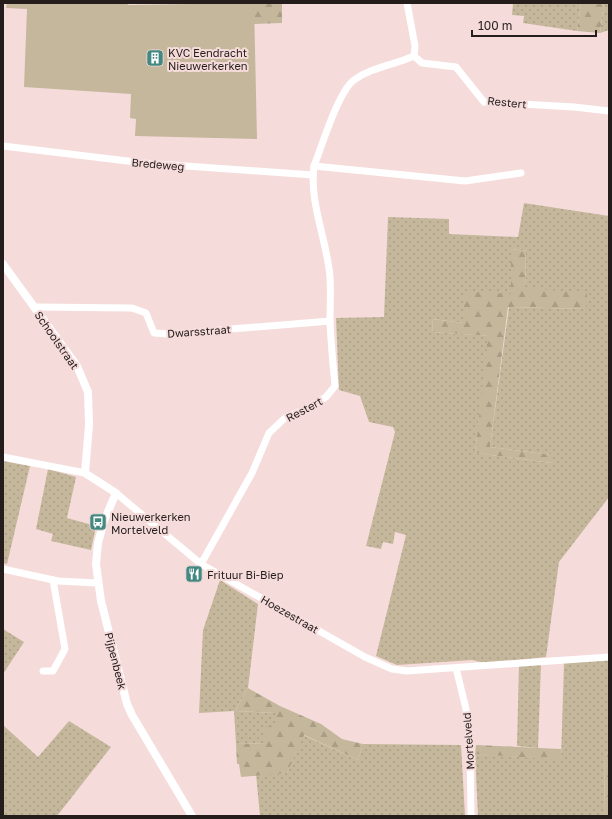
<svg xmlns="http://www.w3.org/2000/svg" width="612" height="819" font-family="'Golos Text',sans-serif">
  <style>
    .grass { fill: url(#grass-dots); fill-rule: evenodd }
    .forest { fill: url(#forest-firs) }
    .pitch { fill: #c5b79b }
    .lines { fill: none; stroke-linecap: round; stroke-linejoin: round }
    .minor { stroke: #fff; stroke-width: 7 }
    .tertiary { stroke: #fff; stroke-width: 8 }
    .labels { text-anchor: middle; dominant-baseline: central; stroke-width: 4; stroke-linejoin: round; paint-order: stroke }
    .poi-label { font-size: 11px; fill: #251c1c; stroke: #f5dcdb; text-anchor: start }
    .street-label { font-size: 11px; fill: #251c1c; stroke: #f5dcdb }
  </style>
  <defs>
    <pattern id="grass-dots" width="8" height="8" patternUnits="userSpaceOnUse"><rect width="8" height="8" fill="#c5b79b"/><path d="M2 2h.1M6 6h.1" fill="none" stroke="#a99d85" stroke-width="1.8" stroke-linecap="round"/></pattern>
    <pattern id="forest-firs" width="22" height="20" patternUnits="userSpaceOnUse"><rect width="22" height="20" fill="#c5b79b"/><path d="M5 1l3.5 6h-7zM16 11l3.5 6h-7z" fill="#a99d85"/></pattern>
  </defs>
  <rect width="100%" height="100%" fill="#f5dcdb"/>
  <g class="grass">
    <path d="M 513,3 L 581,3 L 577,31 L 523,23 L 524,16 L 512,15 Z"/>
    <path d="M 604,3 L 609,3 L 609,30 L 600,33 Z"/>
    <path d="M 524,203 L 609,216 L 609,497 L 559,562 L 546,657 L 485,663 L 472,660 L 397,665 L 376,656 L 406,535 L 395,532 L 393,544 L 383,542 L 381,549 L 366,546 L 395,432 L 393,427 L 369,422 L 360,396 L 339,390 L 336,318 L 384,317 L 388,217 L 449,219 L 449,234 L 518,237 ZM 511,249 L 526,251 L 525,288 L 586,309 L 509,307 L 490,447 L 552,455 L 552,463 L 475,453 L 489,336 L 432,332 L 433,319 L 463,323 L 512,294 Z"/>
    <path d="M 3,461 L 30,466 L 7,564 L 3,563 Z"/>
    <path d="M 48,469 L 76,477 L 67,518 L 96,526 L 91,550 L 51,541 L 53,534 L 36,529 Z"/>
    <path d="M 220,580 L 258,604 L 248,688 L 235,711 L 275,713 L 275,726 L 265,743 L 236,744 L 234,711 L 199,713 L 203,630 Z"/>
    <path d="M 3,629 L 24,642 L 3,674 Z"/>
    <path d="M 609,660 L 609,751 L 605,755 L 604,816 L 478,816 L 475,754 L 561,759 L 564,662 Z"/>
    <path d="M 541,664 L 538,748 L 517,746 L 519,666 Z"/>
    <path d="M 69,721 L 111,747 L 57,816 L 3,816 L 3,725 L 38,757 Z"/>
    <path d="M 303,735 L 358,760 L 363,744 L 461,745 L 465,816 L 260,816 L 256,774 L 287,773 Z"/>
  </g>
  <g class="forest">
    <path d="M 240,3 L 291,3 L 282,4 L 282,23 L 254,24 L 254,3 Z"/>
    <path d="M 581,3 L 604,3 L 600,33 L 577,31 Z"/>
    <path d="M 511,249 L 526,251 L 525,288 L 587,293 L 586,309 L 508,307 L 490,447 L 552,455 L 552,463 L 475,453 L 488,336 L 432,332 L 433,319 L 463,323 L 465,291 L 511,294 Z"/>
    <path d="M 248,688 L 280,706 L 321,724 L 342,739 L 363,744 L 358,760 L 304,735 L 287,773 L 241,777 L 239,764 L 237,764 L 236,744 L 265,743 L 264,727 L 275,726 L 275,713 L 235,711 Z"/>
    <path d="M 476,745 L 561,749 L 561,760 L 475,754 Z"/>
    <path d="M 609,751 L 609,816 L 604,816 L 605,755 Z"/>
  </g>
  <path class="pitch" d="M 7,3 L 127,3 L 128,5 L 254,3 L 257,139 L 135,136 L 136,119 L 130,118 L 131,94 L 24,87 L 27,9 L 6,8 Z"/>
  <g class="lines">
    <g class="minor">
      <path d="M 407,3 L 415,46 L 414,56"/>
      <path d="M 414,56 L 422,63 L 456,67 L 484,102 L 574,107 L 609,111"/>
      <path d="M 3,146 L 144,163 L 313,175"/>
      <path d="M 314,166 L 465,181 L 521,173"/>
      <path d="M 34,307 L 132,308 L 146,313 L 154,333 L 169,334 L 330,321"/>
      <path d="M 3,457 L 85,473"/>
      <path d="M 116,493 L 201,564 L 365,657 L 392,669 L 407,671 L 609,657"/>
      <path d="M 201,564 L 252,473 L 269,433 L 286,417 L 304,410 L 326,397 L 335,386 C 333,365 331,344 330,322 C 330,307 331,292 330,277 C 327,240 309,203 314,166 C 322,146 338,92 354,80 C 372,67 394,65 414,56"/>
      <path d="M 3,569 L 58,581 L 97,583"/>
      <path d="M 456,668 L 466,709 L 470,747 L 471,816"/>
      <path d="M 43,671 L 53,671 L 65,649 L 53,580"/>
    </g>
    <path class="tertiary" d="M 3,264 L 77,366 L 88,392 L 89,425 L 85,473 L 116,493 L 104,521 L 98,543 L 96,564 L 101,601 L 127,704 L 132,715 L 192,816"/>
  </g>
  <defs>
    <symbol id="building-square" viewBox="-11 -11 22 22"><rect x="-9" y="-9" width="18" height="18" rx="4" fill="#438981" stroke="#f5dcdb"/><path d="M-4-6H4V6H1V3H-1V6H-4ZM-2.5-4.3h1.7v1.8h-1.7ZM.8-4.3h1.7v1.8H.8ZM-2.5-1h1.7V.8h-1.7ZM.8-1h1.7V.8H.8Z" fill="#fff"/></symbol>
    <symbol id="bus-square" viewBox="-11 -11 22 22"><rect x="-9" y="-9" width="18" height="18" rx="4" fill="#438981" stroke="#f5dcdb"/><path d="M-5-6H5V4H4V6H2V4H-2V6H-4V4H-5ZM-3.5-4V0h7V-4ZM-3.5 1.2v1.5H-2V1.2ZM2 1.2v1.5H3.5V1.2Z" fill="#fff"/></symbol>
    <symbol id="restaurant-square" viewBox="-11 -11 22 22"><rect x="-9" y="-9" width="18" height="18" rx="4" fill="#438981" stroke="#f5dcdb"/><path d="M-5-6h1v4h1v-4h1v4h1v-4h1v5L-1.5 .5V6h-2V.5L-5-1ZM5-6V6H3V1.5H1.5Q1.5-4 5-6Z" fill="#fff"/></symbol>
  </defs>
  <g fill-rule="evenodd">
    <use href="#building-square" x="145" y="48" width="20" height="20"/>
    <use href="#bus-square" x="88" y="512" width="20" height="20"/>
    <use href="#restaurant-square" x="184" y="564" width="20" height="20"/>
  </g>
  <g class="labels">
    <g class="poi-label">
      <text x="168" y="52">KVC Eendracht<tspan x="168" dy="13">Nieuwerkerken</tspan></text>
      <text x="111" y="516">Nieuwerkerken<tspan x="111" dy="13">Mortelveld</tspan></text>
      <text x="207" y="574">Frituur Bi-Biep</text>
    </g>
    <g class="street-label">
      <text transform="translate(507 102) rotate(6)">Restert</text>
      <text transform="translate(158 164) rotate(5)">Bredeweg</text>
      <text transform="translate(199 331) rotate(-4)">Dwarsstraat</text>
      <text transform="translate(57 340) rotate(55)">Schoolstraat</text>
      <text transform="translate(304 409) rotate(-28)">Restert</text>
      <text transform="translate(290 614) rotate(30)">Hoezestraat</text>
      <text transform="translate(116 661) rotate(76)">Pijpenbeek</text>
      <text transform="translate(468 741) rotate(-94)">Mortelveld</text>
    </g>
  </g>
  <rect width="612" height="819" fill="none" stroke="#251c1c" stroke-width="8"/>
  <path d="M472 30v6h124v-6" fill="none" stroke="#251c1c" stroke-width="2"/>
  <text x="478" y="30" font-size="12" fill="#251c1c" stroke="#f5dcdb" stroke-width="3" paint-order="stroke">100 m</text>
</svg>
